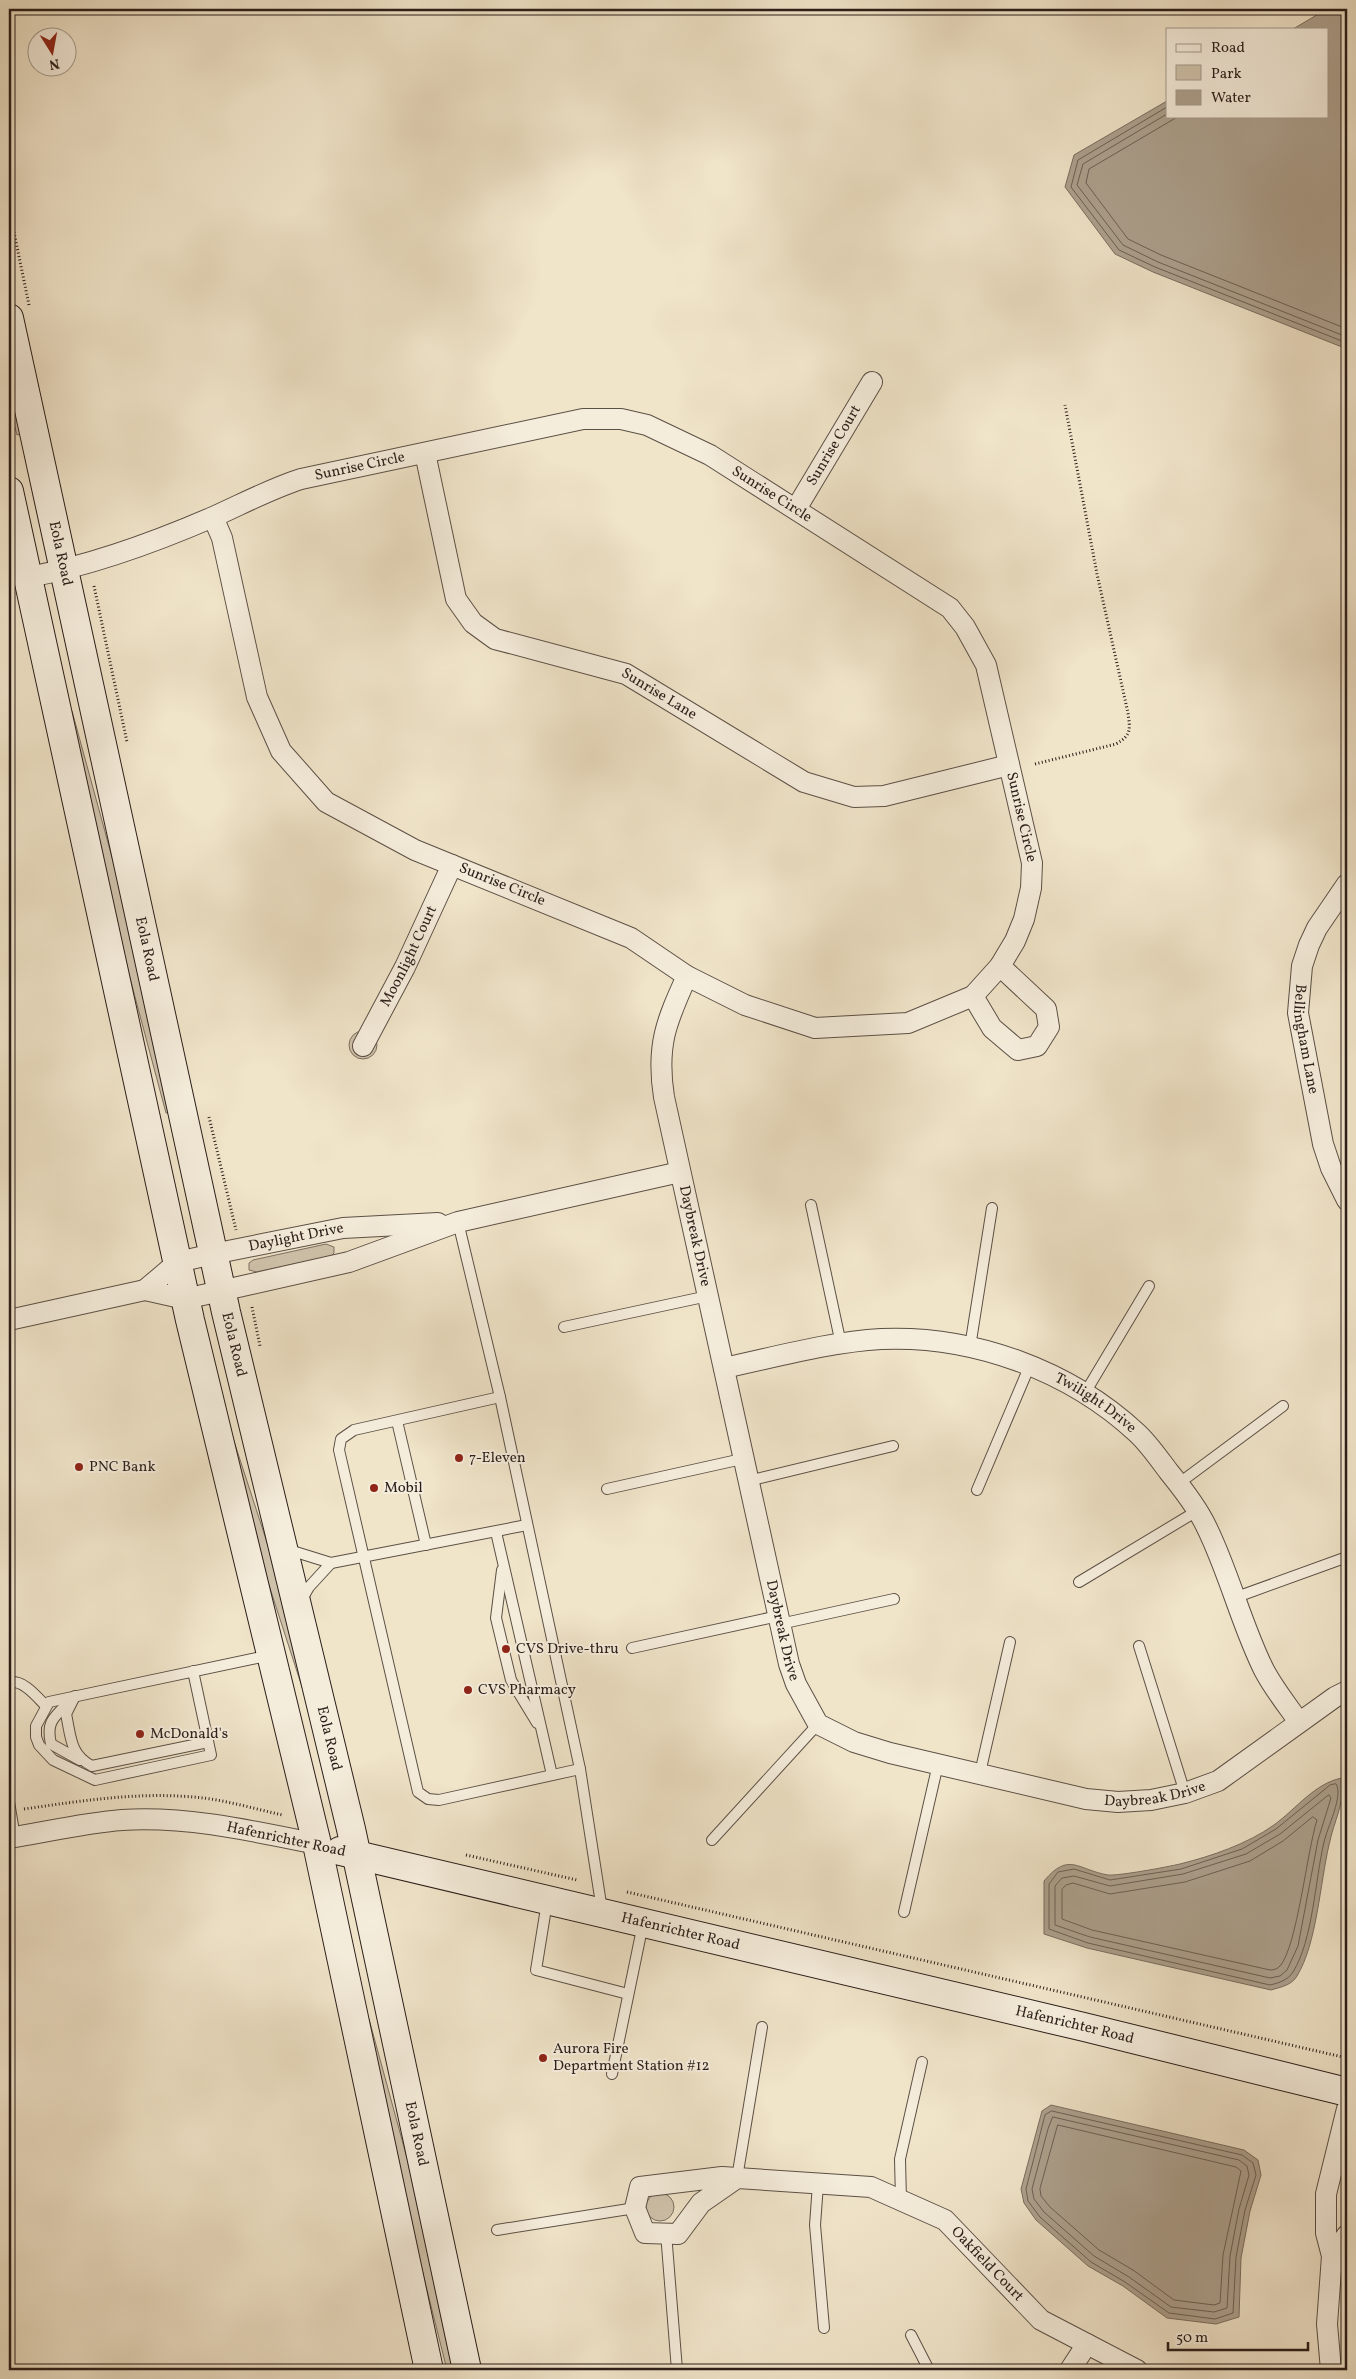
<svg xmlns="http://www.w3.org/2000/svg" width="1356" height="2379" font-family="Vollkorn,serif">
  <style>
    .green { fill: #cfc2ab; stroke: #7d7062 }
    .water { fill: #ada18e; stroke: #796d60 }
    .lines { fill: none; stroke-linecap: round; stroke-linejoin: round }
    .shore { stroke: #6c6054; stroke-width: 1 }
    .lane-casing { stroke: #5c5046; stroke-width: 12 }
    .street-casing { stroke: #5c5046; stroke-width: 22 }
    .secondary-casing { stroke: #2b1e1a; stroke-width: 30 }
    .path { stroke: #2b1e1a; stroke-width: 3; stroke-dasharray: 1 2.5; stroke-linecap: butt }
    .lane { stroke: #f5eddc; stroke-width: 10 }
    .street { stroke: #f5eddc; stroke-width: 20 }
    .secondary { stroke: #f5eddc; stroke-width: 28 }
    .poi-dot { fill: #8f2418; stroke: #f5eddc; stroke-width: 2 }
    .labels { text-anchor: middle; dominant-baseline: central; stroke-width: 4; stroke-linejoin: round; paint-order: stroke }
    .street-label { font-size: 15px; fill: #2b1e1a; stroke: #f5eddc }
    .poi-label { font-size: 15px; fill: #2b1e1a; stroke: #f5eddc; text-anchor: start }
  </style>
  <rect width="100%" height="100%" fill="#f0e4c9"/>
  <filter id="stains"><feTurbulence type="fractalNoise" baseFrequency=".004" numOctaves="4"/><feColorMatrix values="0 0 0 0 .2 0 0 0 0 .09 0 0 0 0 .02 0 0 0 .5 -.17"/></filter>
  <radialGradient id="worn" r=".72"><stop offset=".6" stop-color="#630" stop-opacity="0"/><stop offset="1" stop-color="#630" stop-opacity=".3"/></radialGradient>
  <g class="green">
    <path d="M 9,377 L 21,434 L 17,435 L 9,404 Z"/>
    <path d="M 72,711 L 125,905 L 171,1113 L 166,1113 L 119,937 L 69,712 Z"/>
    <circle cx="363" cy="1045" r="14"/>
    <path d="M 326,1244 L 334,1247 L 334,1253 L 331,1256 L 257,1272 L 249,1270 L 249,1263 L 253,1260 Z"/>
    <path d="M 230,1429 L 275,1567 L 306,1689 L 303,1690 L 255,1542 Z"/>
    <path d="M 366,2019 L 369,2019 L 422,2213 L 455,2370 L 447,2370 L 411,2226 Z"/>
    <circle cx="660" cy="2207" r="14"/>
  </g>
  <g class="water">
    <path d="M 1327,9 L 1347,9 L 1347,349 L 1153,272 L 1115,254 L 1065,187 L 1074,155 L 1167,101 L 1167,116 L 1327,116 L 1327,29 L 1293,29 Z"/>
    <path d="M 1342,1778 C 1345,1804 1334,1820 1329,1845 C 1320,1883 1317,1943 1297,1976 C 1292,1985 1281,1987 1271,1990 L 1087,1948 L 1044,1934 L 1044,1881 C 1069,1851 1078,1870 1108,1875 C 1119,1876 1167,1867 1180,1864 C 1212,1856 1247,1844 1274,1825 C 1296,1809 1315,1783 1342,1778 Z"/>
    <path d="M 1051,2105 L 1244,2150 L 1258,2160 L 1261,2175 L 1250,2211 L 1241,2258 L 1239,2317 L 1216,2324 L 1167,2318 L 1123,2286 L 1088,2266 L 1036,2220 L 1024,2203 L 1021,2189 L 1042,2111 Z"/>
  </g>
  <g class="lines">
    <g class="shore">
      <path d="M 1167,107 L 1078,160 L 1071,187 L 1119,250 L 1155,267 L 1347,343"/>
      <path d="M 1167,114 L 1083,164 L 1077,185 L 1123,245 L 1158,262 L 1347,337"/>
      <path d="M 1179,116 L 1089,169 L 1086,183 L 1128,239 L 1161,255 L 1347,329"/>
      <path d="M 1336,1784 C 1344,1795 1327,1828 1324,1842 C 1315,1880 1313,1940 1293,1972 C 1288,1980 1279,1983 1270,1985 L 1088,1943 L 1049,1929 L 1049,1884 L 1058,1872 L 1074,1869 L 1110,1880 L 1181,1869 L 1242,1849 L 1276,1829 L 1330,1785 Z"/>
      <path d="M 1329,1795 L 1331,1798 L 1318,1840 L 1298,1946 L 1287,1970 L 1280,1976 L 1270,1978 L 1090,1937 L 1055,1925 L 1055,1886 L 1062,1878 L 1074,1876 L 1110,1886 L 1183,1874 L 1246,1854 L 1280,1834 Z"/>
      <path d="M 1313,1817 L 1317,1820 C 1307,1851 1297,1947 1280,1966 C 1277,1969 1274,1970 1270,1970 L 1092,1930 L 1062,1919 L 1062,1889 L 1066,1885 L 1073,1883 L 1110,1894 L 1185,1882 L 1250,1861 L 1283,1841 Z"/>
      <path d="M 1052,2111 L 1242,2155 L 1253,2163 L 1256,2175 L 1245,2210 L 1236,2257 L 1233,2313 L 1215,2319 L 1169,2313 L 1125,2282 L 1091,2262 L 1040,2217 L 1028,2201 L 1026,2189 L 1045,2115 Z"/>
      <path d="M 1053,2117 L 1239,2160 L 1247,2166 L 1249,2175 L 1239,2209 L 1230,2256 L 1227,2308 L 1214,2312 L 1171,2307 L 1129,2277 L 1094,2256 L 1044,2212 L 1034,2199 L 1032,2189 L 1048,2129 Z"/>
      <path d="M 1058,2125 L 1236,2167 L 1241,2171 L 1223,2255 L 1220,2303 L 1214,2305 L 1174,2300 L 1133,2270 L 1099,2250 L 1050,2207 L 1041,2196 L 1040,2189 Z"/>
    </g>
    <defs>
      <g id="lane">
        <path d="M 9,581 L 27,577"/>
        <path d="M 811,1205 L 841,1344"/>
        <path d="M 458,1222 L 500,1397 L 580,1769 L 602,1910"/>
        <path d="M 564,1327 L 708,1296"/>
        <path d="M 970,1347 L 992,1208"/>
        <path d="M 1085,1393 L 1149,1286"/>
        <path d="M 500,1397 L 354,1430 L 341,1439 L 339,1450 L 418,1792 L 428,1799 L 439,1800 L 580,1769"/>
        <path d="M 397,1421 L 426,1545"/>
        <path d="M 748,1481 L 893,1446"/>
        <path d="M 1178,1484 L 1283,1406"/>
        <path d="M 607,1489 L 742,1459"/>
        <path d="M 977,1490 L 1030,1365"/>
        <path d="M 496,1532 L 552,1775"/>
        <path d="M 286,1549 L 331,1563 L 527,1525"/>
        <path d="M 502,1570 L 496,1618 L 511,1680 L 537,1723"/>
        <path d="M 1079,1582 L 1197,1511"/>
        <path d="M 1234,1598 L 1347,1557"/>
        <path d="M 301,1601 L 309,1587 L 331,1563"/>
        <path d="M 780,1624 L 894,1599"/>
        <path d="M 1139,1646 L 1185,1793"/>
        <path d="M 632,1648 L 778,1616"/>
        <path d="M 193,1671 L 211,1755 L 95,1780 L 53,1760 L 39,1745 L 36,1737 L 36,1726 L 49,1702 L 271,1655"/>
        <path d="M 9,1682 C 24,1680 36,1696 46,1706"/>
        <path d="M 75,1696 L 66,1714 C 71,1737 70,1755 92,1766 L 208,1742"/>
        <path d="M 67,1704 C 53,1718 46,1723 51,1744 L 80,1760"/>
        <path d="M 980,1773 L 1010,1642"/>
        <path d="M 9,1802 L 15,1837"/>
        <path d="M 712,1840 L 818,1724"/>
        <path d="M 547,1902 L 536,1970 L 628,1994"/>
        <path d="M 904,1912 L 938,1764"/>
        <path d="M 612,2074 L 643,1924"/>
        <path d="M 737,2178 L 762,2027"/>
        <path d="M 818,2184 L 815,2225 L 824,2328"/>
        <path d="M 901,2200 L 900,2159 L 922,2062"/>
        <path d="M 497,2230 L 635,2208"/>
        <path d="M 666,2233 L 677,2370"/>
        <path d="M 911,2335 L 929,2370"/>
      </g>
      <g id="street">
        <path id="s1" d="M 425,453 L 456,599 L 473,623 L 495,639 L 626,674 L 804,782 L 854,797 L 884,796 L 1009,765"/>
        <path id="s2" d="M 796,509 L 872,382"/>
        <path id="s3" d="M 29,577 C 93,565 153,543 213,517 C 242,504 270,489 301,479 L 583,419 L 621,419 L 647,425 L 710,455 L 950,608 L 965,627 L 986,665 L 1032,863 L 1031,888 L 1024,919 L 1015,941 L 1000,966 L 973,996 L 908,1023 L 815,1028 L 745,1005 L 687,976 L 631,938 L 415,850 L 326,802 L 281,751 L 257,697 L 222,538 L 213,517"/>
        <path id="s4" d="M 1347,884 L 1317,928 L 1309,945 L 1302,966 L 1298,1013 L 1323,1144 L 1331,1168 L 1347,1200"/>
        <path id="s5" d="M 687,976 C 666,1022 656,1046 664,1097 L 789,1664 L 796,1684 L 818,1724 L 854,1742 L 890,1753 L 1086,1799 L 1118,1802 L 1151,1800 L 1185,1793 L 1218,1781 L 1335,1697 L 1347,1691"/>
        <path d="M 973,996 L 992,1028 L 1018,1050 L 1037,1046 L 1049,1027 L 1046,1009 L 1000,966"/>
        <path id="s6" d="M 363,1046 L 405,967 L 452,865"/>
        <path id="s7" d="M 145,1290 L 178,1262 L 213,1254 L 343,1228 L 438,1223"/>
        <path d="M 9,1320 L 145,1290 L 185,1299 L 247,1285 L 349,1262 L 458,1222 L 680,1172"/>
        <path id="s8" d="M 724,1368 C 776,1357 829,1342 881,1339 C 973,1335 1069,1370 1137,1433 C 1149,1444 1159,1459 1169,1472 C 1182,1488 1197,1507 1206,1526 C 1229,1572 1241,1624 1264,1670 C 1274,1689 1287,1705 1299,1722"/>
        <path d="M 9,1838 C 46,1832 84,1823 122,1820 C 188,1816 253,1831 317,1844"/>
        <path id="s9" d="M 737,2178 L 701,2203 L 678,2234 L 645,2233 L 635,2208 L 640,2187 L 722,2177 L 871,2187 L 945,2220 L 1041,2320 L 1137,2370"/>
        <path d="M 1332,2256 L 1347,2235"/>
        <path d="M 1070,2370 L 1087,2344"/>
        <path d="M 1331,2370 L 1327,2324 L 1332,2256 L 1326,2233 L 1326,2194 L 1347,2109"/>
      </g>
      <g id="secondary">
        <path id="s10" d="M 9,318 L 226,1312 L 351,1829 L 467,2370"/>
        <path d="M 9,491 L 190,1320 L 317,1844 L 429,2370"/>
        <path id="s11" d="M 340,1851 L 1084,2027 L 1347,2092"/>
      </g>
    </defs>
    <use href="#lane" class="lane-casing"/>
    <use href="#street" class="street-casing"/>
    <use href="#secondary" class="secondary-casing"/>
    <g class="path">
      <path d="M 9,208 L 29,305"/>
      <path d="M 94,586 L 127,742"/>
      <path d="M 1035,764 L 1116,744 C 1132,735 1130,729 1128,713 L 1097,574 L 1065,405"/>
      <path d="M 209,1117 L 236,1230"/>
      <path d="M 252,1307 L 260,1346"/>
      <path d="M 24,1809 C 81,1801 136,1792 193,1797 C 223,1799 254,1809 283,1815"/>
      <path d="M 466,1855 L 577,1880"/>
      <path d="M 627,1892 L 1347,2058"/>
    </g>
    <use href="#lane" class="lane"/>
    <use href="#street" class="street"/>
    <use href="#secondary" class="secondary"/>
  </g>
  <g class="poi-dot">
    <circle cx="459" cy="1458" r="5"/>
    <circle cx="79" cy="1467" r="5"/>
    <circle cx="374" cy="1488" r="5"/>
    <circle cx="506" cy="1649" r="5"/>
    <circle cx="468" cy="1690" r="5"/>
    <circle cx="140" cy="1734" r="5"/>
    <circle cx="543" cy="2058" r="5"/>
  </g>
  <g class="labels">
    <g class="street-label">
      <text stroke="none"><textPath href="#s2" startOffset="74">Sunrise Court</textPath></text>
      <text stroke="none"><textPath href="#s3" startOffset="350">Sunrise Circle</textPath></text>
      <text stroke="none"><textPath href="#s3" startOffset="786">Sunrise Circle</textPath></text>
      <text stroke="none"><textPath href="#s10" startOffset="241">Eola Road</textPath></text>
      <text stroke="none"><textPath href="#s1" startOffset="380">Sunrise Lane</textPath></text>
      <text stroke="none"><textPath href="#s3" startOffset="1221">Sunrise Circle</textPath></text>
      <text transform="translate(502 885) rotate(22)">Sunrise Circle</text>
      <text stroke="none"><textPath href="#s10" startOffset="646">Eola Road</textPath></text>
      <text stroke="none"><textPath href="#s6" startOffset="101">Moonlight Court</textPath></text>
      <text stroke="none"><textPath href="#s4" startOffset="168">Bellingham Lane</textPath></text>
      <text stroke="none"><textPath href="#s5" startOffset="268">Daybreak Drive</textPath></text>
      <text stroke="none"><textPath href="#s7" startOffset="164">Daylight Drive</textPath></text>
      <text stroke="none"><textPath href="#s10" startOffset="1051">Eola Road</textPath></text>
      <text stroke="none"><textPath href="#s8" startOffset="388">Twilight Drive</textPath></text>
      <text stroke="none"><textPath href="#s5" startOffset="672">Daybreak Drive</textPath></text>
      <text stroke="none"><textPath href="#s10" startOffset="1456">Eola Road</textPath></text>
      <text stroke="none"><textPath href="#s5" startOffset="1122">Daybreak Drive</textPath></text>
      <text transform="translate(286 1840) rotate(12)">Hafenrichter Road</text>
      <text stroke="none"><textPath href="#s11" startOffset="350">Hafenrichter Road</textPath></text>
      <text stroke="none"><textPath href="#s11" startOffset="755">Hafenrichter Road</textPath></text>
      <text stroke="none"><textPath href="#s10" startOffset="1861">Eola Road</textPath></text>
      <text stroke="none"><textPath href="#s9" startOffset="538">Oakfield Court</textPath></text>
    </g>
    <g class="poi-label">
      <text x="469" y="1458">7-Eleven</text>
      <text x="89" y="1467">PNC Bank</text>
      <text x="384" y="1488">Mobil</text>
      <text x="516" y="1649">CVS Drive-thru</text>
      <text x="478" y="1690">CVS Pharmacy</text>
      <text x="150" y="1734">McDonald's</text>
      <text x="553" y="2049">Aurora Fire<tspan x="553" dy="17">Department Station #12</tspan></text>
    </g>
  </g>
  <rect width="1356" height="2379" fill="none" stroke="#f0e4c9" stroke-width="30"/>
  <rect x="10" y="10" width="1336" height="2359" fill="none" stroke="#2b1e1a" stroke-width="2.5"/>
  <rect x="15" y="15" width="1326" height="2349" fill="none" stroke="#2b1e1a"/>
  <rect x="1166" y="28" width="162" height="90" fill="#f5eddc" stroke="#a49a8e"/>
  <rect x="1176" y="44" width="25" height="8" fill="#f5eddc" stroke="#a49a8e"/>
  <text x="1211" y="52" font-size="15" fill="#2b1e1a">Road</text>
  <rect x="1176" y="65" width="25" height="15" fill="#cfc2ab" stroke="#a49a8e"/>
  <text x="1211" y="78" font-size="15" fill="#2b1e1a">Park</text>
  <rect x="1176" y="90" width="25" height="15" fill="#ada18e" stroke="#a49a8e"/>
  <text x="1211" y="102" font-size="15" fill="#2b1e1a">Water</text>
  <g transform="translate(52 52) rotate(169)"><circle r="24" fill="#f5eddc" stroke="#a49a8e"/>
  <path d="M0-4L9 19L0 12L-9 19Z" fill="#8f2418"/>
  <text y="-8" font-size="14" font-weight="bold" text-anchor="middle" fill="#2b1e1a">N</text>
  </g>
  <path d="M1168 2342v8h140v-8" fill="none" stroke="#2b1e1a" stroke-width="2.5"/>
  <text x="1176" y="2342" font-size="15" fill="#2b1e1a" stroke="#f5eddc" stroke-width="4" paint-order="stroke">50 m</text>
  <rect width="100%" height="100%" filter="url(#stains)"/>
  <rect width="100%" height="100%" fill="url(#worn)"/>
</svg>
